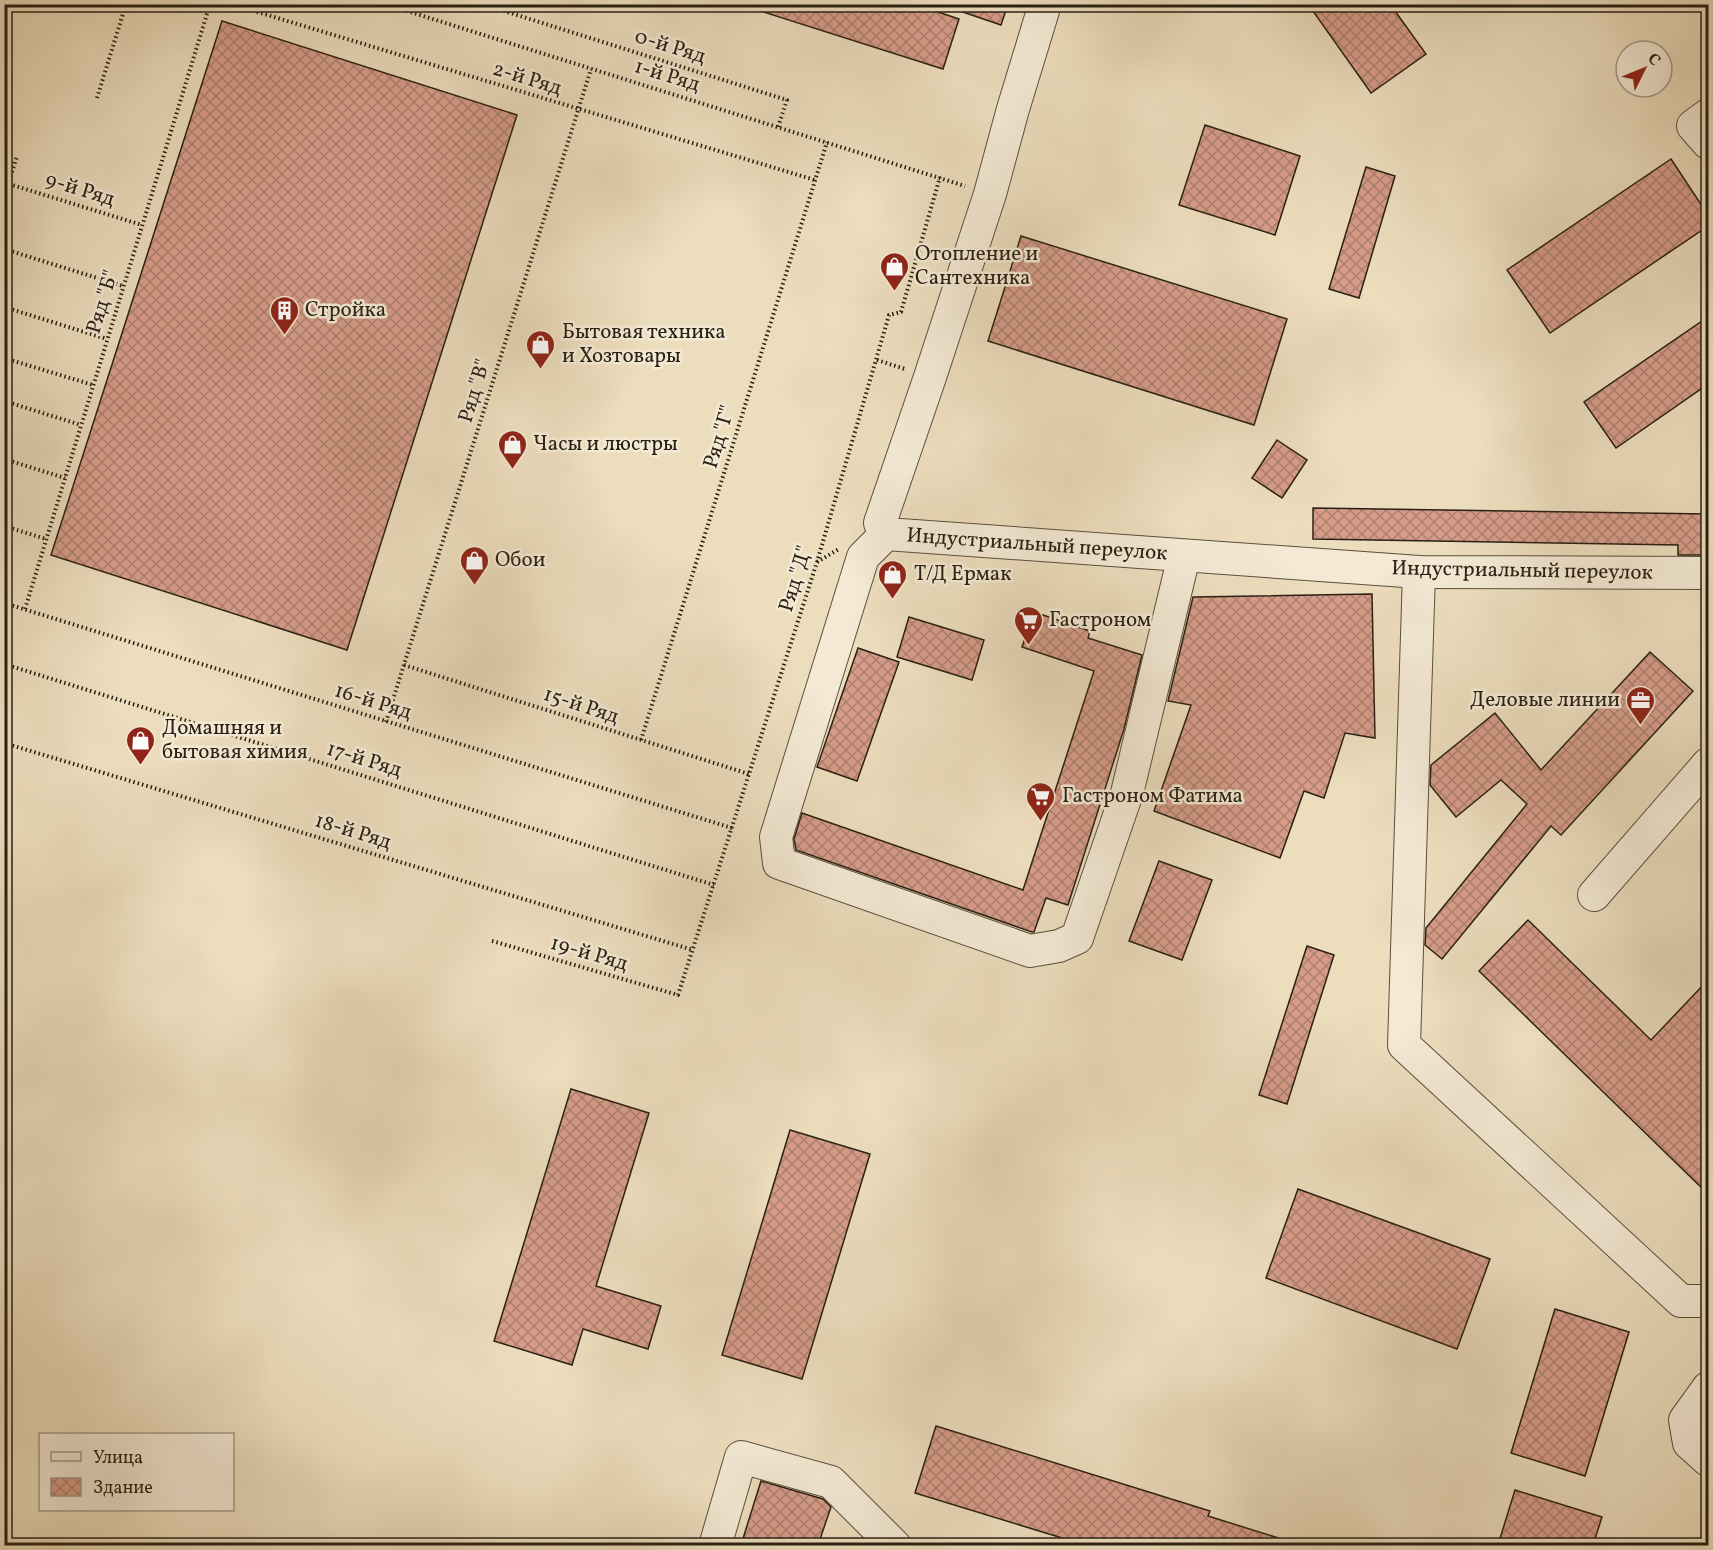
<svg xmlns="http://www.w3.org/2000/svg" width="1713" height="1550" font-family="Vollkorn,serif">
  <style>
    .building { fill: url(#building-cross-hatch); stroke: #292014; stroke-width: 1.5 }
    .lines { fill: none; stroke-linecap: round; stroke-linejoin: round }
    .minor-casing { stroke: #5a4f3e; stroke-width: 34 }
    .path { stroke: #292014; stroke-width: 4; stroke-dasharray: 1.5 3; stroke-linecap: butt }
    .minor { stroke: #f3e9d4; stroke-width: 32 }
    .labels { text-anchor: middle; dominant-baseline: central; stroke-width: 5; stroke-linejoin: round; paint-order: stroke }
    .street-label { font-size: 21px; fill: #292014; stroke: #f3e9d4 }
    .poi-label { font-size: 21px; fill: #292014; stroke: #f3e9d4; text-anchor: start }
  </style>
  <defs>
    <pattern id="building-cross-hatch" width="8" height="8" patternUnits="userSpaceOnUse" patternTransform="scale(1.5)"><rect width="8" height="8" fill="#d69c89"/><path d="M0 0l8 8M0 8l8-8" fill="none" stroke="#ae7f6f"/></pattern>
  </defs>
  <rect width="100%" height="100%" fill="#ecddbd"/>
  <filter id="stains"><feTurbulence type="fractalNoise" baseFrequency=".00333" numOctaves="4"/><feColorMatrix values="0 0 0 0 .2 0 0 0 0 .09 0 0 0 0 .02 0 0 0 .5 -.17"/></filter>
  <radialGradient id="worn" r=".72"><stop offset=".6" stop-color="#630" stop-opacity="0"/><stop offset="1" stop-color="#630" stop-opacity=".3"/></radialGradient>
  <g class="building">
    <path d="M 752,4 L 914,4 L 959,19 L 943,69 L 751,8 Z"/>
    <path d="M 949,4 L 1008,4 L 1001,25 L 948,7 Z"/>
    <path d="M 1308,4 L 1390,4 L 1426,54 L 1371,93 Z"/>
    <path d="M 222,21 L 517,115 L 347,650 L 51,555 Z"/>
    <path d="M 1205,125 L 1300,156 L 1275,235 L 1179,205 Z"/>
    <path d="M 1671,159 L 1708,215 L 1708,226 L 1550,333 L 1507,270 Z"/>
    <path d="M 1366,167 L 1395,176 L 1359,298 L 1329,289 Z"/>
    <path d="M 1021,236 L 1287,319 L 1254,425 L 988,341 Z"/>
    <path d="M 1708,317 L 1708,384 L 1616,448 L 1584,402 Z"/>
    <path d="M 1277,440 L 1307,460 L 1282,498 L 1252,478 Z"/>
    <path d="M 1313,508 L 1708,514 L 1708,555 L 1678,555 L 1678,545 L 1313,539 Z"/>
    <path d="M 1372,594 L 1375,738 L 1345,733 L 1324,798 L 1304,791 L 1280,858 L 1154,811 L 1191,705 L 1168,701 L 1193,597 Z"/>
    <path d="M 1034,612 L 1090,631 L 1088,638 L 1142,655 L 1124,729 L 1068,905 L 1046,898 L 1034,932 L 1032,932 L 796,850 L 794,839 L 802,813 L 1023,890 L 1094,671 L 1022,647 Z"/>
    <path d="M 909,617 L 984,640 L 972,680 L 897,657 Z"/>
    <path d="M 858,648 L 899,662 L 857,781 L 817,767 Z"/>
    <path d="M 1650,652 L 1693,691 L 1561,835 L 1551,826 L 1442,959 L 1425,945 L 1426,928 L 1527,804 L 1501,780 L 1456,817 L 1430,785 L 1431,765 L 1495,713 L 1541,770 Z"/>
    <path d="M 1159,861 L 1212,880 L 1182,960 L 1129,941 Z"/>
    <path d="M 1528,920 L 1651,1040 L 1708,980 L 1708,1194 L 1479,971 Z"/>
    <path d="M 1307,946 L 1334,955 L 1287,1104 L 1259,1095 Z"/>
    <path d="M 571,1089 L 649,1113 L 596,1286 L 661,1306 L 648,1349 L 583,1329 L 572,1365 L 494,1341 Z"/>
    <path d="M 790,1130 L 870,1154 L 802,1379 L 722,1355 Z"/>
    <path d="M 1298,1189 L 1490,1259 L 1457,1349 L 1266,1278 Z"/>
    <path d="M 1555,1309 L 1629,1332 L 1585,1476 L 1511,1453 Z"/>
    <path d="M 936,1426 L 1210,1511 L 1208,1516 L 1288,1541 L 1287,1545 L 1085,1545 L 915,1493 Z"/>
    <path d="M 761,1481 L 823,1499 L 831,1507 L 818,1545 L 741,1545 Z"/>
    <path d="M 1515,1490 L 1602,1517 L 1593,1545 L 1498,1545 Z"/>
  </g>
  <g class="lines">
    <defs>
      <g id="minor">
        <path d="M 1045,4 L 1013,109 L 990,194 L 930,377 L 880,523 L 886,534 L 1419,572 L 1708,573"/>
        <path d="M 1708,115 L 1693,126 L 1708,143"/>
        <path d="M 886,534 L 863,557 L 776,837 L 779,863 L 1030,951 L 1059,946 L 1077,938 L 1127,793 L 1184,556"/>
        <path d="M 1419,572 L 1404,1045 L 1681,1301 L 1708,1301"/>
        <path d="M 1594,895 L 1708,764"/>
        <path d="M 1708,1388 L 1685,1420 L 1689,1443 L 1708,1460"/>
        <path d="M 715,1546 L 741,1457 L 831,1482 L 895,1546"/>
      </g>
    </defs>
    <use href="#minor" class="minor-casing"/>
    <g class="path">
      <path d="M 231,4 L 815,180"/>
      <path d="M 385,4 L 965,186"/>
      <path d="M 482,4 L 787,100 L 778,127"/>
      <path d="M 97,98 L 126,4"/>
      <path d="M 9,184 L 142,225"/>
      <path d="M 4,198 L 17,156"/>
      <path d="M 4,249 L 123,286"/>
      <path d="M 4,307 L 107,339"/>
      <path d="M 4,358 L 93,385"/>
      <path d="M 877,360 L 905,369"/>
      <path d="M 4,401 L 81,425"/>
      <path d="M 4,459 L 65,478"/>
      <path d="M 4,526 L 46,539"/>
      <path d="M 817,562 L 839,549"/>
      <path d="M 4,603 L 732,828"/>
      <path d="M 25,609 L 210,4"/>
      <path d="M 4,664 L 714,885"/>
      <path d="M 404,665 L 749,774"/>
      <path d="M 386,722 L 591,69"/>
      <path d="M 641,740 L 827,142"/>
      <path d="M 4,743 L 693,950"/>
      <path d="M 492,941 L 678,995 L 817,562 L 889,315 L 901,312 L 940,177"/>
    </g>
    <use href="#minor" class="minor"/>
  </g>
  <defs>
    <symbol id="shop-pin" viewBox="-11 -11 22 30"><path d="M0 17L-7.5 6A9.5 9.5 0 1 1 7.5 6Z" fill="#8f2418" stroke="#f3e9d4"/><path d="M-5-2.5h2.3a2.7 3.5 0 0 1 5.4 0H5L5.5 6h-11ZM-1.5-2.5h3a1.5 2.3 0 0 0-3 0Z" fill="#fff"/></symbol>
    <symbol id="building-pin" viewBox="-11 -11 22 30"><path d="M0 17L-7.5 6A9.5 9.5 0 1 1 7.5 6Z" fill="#8f2418" stroke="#f3e9d4"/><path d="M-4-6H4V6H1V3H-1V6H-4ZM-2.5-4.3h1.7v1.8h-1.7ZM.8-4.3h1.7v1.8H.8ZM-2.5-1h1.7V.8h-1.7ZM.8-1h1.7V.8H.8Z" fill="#fff"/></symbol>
    <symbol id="supermarket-pin" viewBox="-11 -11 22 30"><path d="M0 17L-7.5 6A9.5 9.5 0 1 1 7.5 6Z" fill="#8f2418" stroke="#f3e9d4"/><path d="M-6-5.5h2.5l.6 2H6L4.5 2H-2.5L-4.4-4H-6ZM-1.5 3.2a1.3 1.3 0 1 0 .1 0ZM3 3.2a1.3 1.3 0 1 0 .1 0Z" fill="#fff"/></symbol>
    <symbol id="office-pin" viewBox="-11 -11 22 30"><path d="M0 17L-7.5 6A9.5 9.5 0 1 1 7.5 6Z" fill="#8f2418" stroke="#f3e9d4"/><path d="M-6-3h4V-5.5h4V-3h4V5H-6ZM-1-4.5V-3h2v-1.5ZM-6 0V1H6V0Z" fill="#fff"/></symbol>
  </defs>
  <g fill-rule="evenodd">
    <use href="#shop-pin" x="878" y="250" width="33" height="45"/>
    <use href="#building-pin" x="268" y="294" width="33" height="45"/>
    <use href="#shop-pin" x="524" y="328" width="33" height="45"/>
    <use href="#shop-pin" x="496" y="428" width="33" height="45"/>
    <use href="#shop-pin" x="458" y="544" width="33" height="45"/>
    <use href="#shop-pin" x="876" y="558" width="33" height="45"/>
    <use href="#supermarket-pin" x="1012" y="604" width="33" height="45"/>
    <use href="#office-pin" x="1624" y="684" width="33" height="45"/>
    <use href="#shop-pin" x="124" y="724" width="33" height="45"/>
    <use href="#supermarket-pin" x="1024" y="780" width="33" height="45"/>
  </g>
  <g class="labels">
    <g class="street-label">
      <text transform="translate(670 47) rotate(17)">0-й Ряд</text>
      <text transform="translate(667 76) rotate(17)">1-й Ряд</text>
      <text transform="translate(527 79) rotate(17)">2-й Ряд</text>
      <text transform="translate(80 190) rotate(17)">9-й Ряд</text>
      <text transform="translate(103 302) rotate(-73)">Ряд "Б"</text>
      <text transform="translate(475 391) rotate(-73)">Ряд "В"</text>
      <text transform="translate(720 437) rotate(-73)">Ряд "Г"</text>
      <text transform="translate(1037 545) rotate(4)">Индустриальный переулок</text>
      <text transform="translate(1522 571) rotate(1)">Индустриальный переулок</text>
      <text transform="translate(796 579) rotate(-73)">Ряд "Д"</text>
      <text transform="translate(373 702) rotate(17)">16-й Ряд</text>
      <text transform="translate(581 706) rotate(18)">15-й Ряд</text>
      <text transform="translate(364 760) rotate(17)">17-й Ряд</text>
      <text transform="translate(353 832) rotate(17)">18-й Ряд</text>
      <text transform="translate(589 954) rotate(16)">19-й Ряд</text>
    </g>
    <g class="poi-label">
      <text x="915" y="254">Отопление и<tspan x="915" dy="24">Сантехника</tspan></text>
      <text x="305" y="310">Стройка</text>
      <text x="562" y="332">Бытовая техника<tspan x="562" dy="24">и Хозтовары</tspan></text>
      <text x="533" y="444">Часы и люстры</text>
      <text x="495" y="560">Обои</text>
      <text x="914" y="574">Т/Д Ермак</text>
      <text x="1049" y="620">Гастроном</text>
      <text x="1620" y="700" text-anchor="end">Деловые линии</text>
      <text x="162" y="728">Домашняя и<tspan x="162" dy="24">бытовая химия</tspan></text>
      <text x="1062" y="796">Гастроном Фатима</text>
    </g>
  </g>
  <rect width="1713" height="1550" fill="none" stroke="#ecddbd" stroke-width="24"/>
  <rect x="6" y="6" width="1701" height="1538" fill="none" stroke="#292014" stroke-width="3"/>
  <rect x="12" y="12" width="1689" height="1526" fill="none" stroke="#292014" stroke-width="1.5"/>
  <rect x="39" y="1433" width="195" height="78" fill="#f3e9d4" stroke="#a29987" stroke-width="1.5"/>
  <rect x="51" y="1452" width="30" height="9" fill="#f3e9d4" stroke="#a29987" stroke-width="1.5"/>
  <text x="93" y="1463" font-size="18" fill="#292014">Улица</text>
  <rect x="51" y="1478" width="30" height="18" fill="url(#building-cross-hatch)" stroke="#a29987" stroke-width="1.5"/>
  <text x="93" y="1493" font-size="18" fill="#292014">Здание</text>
  <g transform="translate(1644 69) rotate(47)"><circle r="28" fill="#f3e9d4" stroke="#a29987" stroke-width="1.5"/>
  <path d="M0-4.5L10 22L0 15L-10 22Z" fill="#8f2418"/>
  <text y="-9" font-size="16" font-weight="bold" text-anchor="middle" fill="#292014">С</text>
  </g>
  <rect width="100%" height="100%" filter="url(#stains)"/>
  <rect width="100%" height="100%" fill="url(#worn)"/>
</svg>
